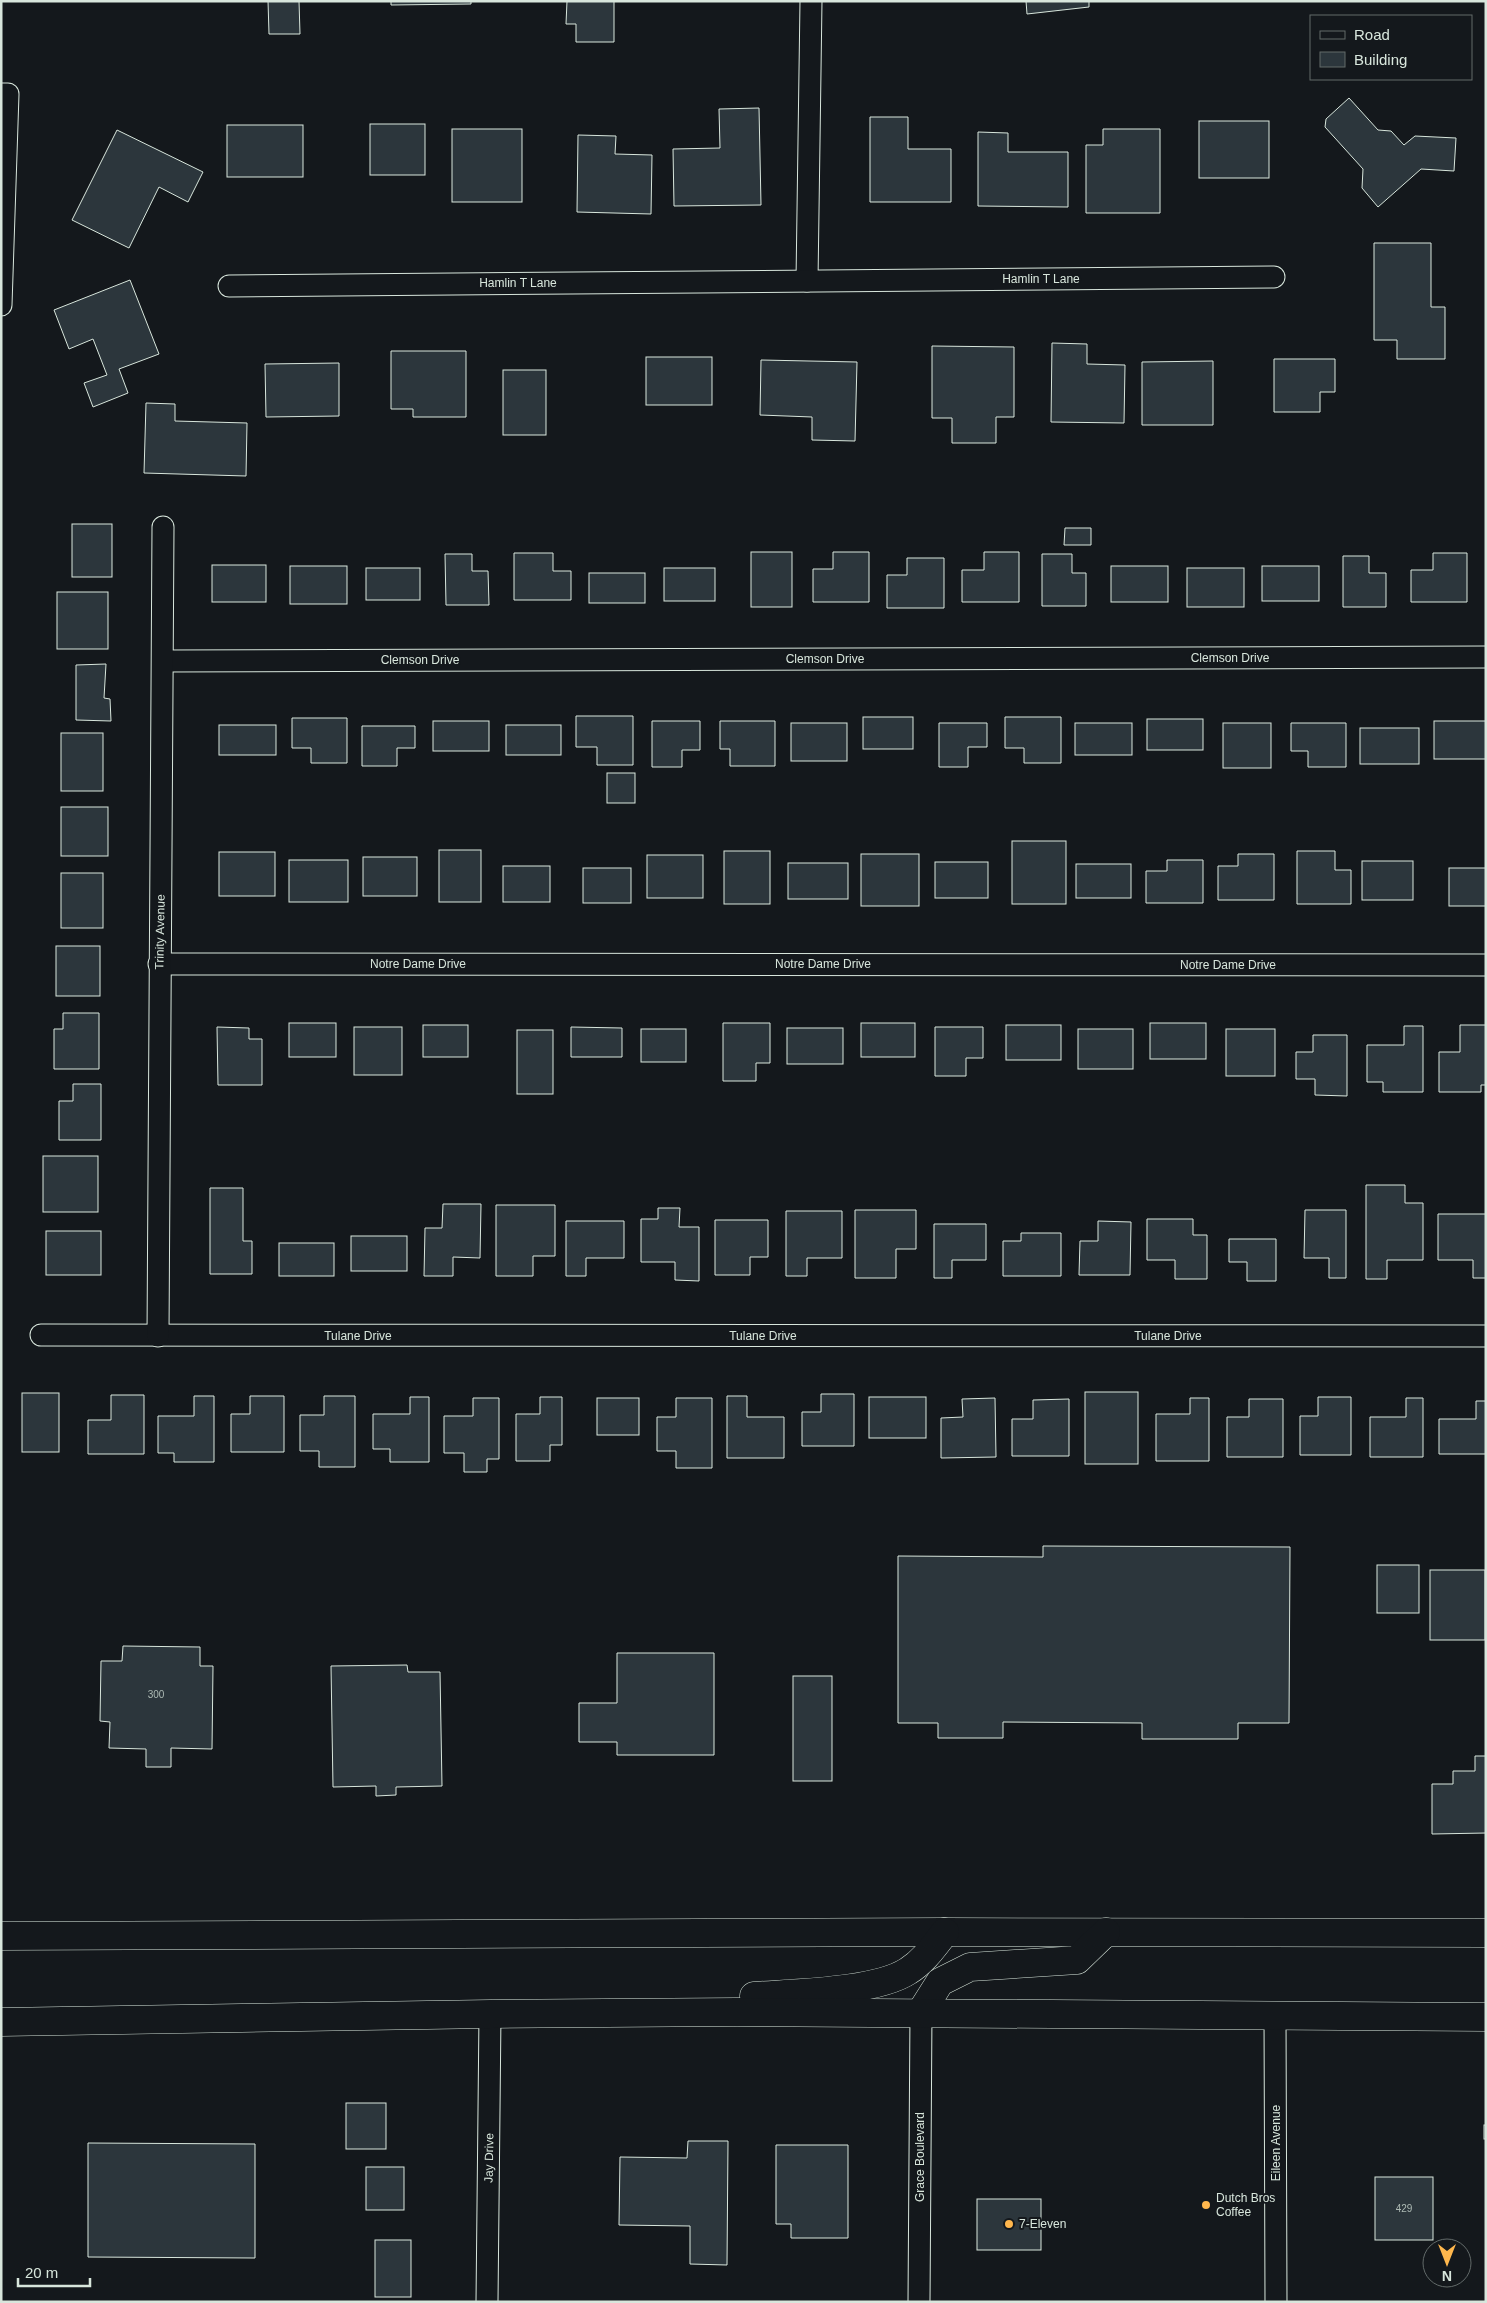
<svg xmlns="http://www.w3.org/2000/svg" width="1487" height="2303" font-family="Helvetica,sans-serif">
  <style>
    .building { fill: #2c363c; stroke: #d8e6dc }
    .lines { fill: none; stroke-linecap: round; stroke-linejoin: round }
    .street-casing { stroke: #d8e6dc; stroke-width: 23 }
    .primary-casing { stroke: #d8e6dc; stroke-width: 29 }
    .street { stroke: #14181c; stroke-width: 21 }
    .primary { stroke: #14181c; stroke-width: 28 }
    .poi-dot { fill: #ffb74d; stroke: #14181c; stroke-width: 2 }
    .labels { text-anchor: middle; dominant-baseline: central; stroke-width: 4; stroke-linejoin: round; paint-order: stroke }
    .number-label { font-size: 10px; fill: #adbab4 }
    .street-label { font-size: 12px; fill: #d8e6dc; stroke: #14181c }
    .poi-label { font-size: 12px; fill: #d8e6dc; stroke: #14181c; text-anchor: start }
  </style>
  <rect width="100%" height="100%" fill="#14181c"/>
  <g class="building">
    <path d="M 268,1 L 299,1 L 300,34 L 269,34 Z"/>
    <path d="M 391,1 L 471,1 L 471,4 L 391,5 Z"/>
    <path d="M 567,1 L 614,1 L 614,42 L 576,42 L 576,24 L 566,24 Z"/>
    <path d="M 1026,1 L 1089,1 L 1089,7 L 1027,14 Z"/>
    <path d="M 1349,98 L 1378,130 L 1391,131 L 1404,145 L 1415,136 L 1456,138 L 1454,171 L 1421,169 L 1378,207 L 1362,188 L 1363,169 L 1325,127 L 1326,119 Z"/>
    <path d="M 759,108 L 761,205 L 674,206 L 673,149 L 720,148 L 719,109 Z"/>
    <path d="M 870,117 L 908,117 L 908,149 L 951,149 L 951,202 L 870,202 Z"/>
    <rect x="1199" y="121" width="70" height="57"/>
    <rect x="370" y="124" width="55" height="51"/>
    <rect x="227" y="125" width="76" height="52"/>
    <rect x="452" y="129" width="70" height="73"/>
    <path d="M 1103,129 L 1160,129 L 1160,213 L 1086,213 L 1086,145 L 1103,145 Z"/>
    <path d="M 117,130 L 203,172 L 188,202 L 159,187 L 129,248 L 72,220 Z"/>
    <path d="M 978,132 L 1008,133 L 1008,152 L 1068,152 L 1068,207 L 978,206 Z"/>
    <path d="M 578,135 L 616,136 L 615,154 L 652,155 L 651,214 L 577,212 Z"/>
    <path d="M 1374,243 L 1431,243 L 1431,307 L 1445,307 L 1445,359 L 1397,359 L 1397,340 L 1374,340 Z"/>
    <path d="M 130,280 L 159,354 L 119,369 L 128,393 L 93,407 L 84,383 L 107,375 L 93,339 L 69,349 L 54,310 Z"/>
    <path d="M 1052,343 L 1087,344 L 1087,364 L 1125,365 L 1124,423 L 1051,422 Z"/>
    <path d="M 932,346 L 1014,347 L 1014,417 L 996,417 L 996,443 L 952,443 L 952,418 L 932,418 Z"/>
    <path d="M 391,351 L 466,351 L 466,417 L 413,417 L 413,409 L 391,409 Z"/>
    <rect x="646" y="357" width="66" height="48"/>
    <path d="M 1274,359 L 1335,359 L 1335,392 L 1320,392 L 1320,412 L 1274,412 Z"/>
    <path d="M 761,360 L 857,362 L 855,441 L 812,440 L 812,417 L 760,415 Z"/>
    <path d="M 1213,361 L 1213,425 L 1142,425 L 1142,362 Z"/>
    <path d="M 339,363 L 339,416 L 266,417 L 265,364 Z"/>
    <rect x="503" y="370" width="43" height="65"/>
    <path d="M 146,403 L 175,404 L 175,421 L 247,423 L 246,476 L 144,473 Z"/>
    <rect x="72" y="524" width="40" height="53"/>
    <path d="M 1065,528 L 1091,528 L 1091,545 L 1064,545 Z"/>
    <rect x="751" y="552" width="41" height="55"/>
    <path d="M 833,552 L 869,552 L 869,602 L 813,602 L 813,569 L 833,569 Z"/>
    <path d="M 984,552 L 1019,552 L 1019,602 L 962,602 L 962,570 L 984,570 Z"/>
    <path d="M 514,553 L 553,553 L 553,571 L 571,571 L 571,600 L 514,600 Z"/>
    <path d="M 1433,553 L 1467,553 L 1467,602 L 1411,602 L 1411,570 L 1433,570 Z"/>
    <path d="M 445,554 L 472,554 L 472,571 L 488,571 L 489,605 L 446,605 Z"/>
    <path d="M 1042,554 L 1072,554 L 1072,573 L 1086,573 L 1086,606 L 1042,606 Z"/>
    <path d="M 1343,556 L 1369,556 L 1369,573 L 1386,573 L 1386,607 L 1343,607 Z"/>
    <path d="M 907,558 L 944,558 L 944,608 L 887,608 L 887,575 L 907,575 Z"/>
    <rect x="212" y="565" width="54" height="37"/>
    <rect x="290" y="566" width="57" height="38"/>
    <rect x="1111" y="566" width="57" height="36"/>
    <rect x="1262" y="566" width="57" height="35"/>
    <rect x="366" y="568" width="54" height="32"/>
    <rect x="664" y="568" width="51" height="33"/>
    <rect x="1187" y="568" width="57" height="39"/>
    <rect x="589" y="573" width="56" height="30"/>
    <rect x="57" y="592" width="51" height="57"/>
    <path d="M 106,664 L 104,698 L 110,699 L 111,721 L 76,720 L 76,665 Z"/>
    <path d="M 576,716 L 633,716 L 633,765 L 597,765 L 597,747 L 576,747 Z"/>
    <rect x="863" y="717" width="50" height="32"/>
    <path d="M 1005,717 L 1061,717 L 1061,763 L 1024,763 L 1024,748 L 1005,748 Z"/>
    <path d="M 292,718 L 347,718 L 347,763 L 311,763 L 311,748 L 292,748 Z"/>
    <rect x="1147" y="719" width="56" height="31"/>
    <rect x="433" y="721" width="56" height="30"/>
    <path d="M 652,721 L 700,721 L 700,750 L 682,750 L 682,767 L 652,767 Z"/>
    <path d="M 720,721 L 775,721 L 775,766 L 730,766 L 730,749 L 720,749 Z"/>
    <rect x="1434" y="721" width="52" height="38"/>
    <rect x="791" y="723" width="56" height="38"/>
    <path d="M 939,723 L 987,723 L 987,747 L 968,747 L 968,767 L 939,767 Z"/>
    <rect x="1075" y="723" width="57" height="32"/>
    <rect x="1223" y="723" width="48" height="45"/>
    <path d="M 1291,723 L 1346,723 L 1346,767 L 1308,767 L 1308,751 L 1291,751 Z"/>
    <rect x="219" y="725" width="57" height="30"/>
    <rect x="506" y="725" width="55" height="30"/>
    <path d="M 362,726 L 415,726 L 415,748 L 397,748 L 397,766 L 362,766 Z"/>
    <rect x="1360" y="728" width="59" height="36"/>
    <rect x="61" y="733" width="42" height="58"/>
    <rect x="607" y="773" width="28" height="30"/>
    <rect x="61" y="807" width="47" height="49"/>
    <rect x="1012" y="841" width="54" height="63"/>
    <rect x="439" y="850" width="42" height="52"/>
    <rect x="724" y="851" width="46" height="53"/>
    <path d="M 1297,851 L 1335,851 L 1335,870 L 1351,870 L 1351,904 L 1297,904 Z"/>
    <rect x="219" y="852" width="56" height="44"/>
    <rect x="861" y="854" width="58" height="52"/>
    <path d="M 1238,854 L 1274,854 L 1274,900 L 1218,900 L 1218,866 L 1238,866 Z"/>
    <rect x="647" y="855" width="56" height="43"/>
    <rect x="363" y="857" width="54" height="39"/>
    <rect x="289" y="860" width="59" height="42"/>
    <path d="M 1167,860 L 1203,860 L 1203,903 L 1146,903 L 1146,871 L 1167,871 Z"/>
    <rect x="1362" y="861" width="51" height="39"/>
    <rect x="935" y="862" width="53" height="36"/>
    <rect x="788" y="863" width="60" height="36"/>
    <rect x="1076" y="864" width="55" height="34"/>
    <rect x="503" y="866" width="47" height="36"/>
    <rect x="583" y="868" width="48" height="35"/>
    <rect x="1449" y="868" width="37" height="38"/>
    <rect x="61" y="873" width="42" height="55"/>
    <rect x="56" y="946" width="44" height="50"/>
    <path d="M 63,1013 L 99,1013 L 99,1069 L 54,1069 L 54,1029 L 63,1029 Z"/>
    <rect x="289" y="1023" width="47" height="34"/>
    <path d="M 723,1023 L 770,1023 L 770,1063 L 756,1063 L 756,1081 L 723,1081 Z"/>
    <rect x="861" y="1023" width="54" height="34"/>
    <rect x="1150" y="1023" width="56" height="36"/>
    <rect x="423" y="1025" width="45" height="32"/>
    <rect x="1006" y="1025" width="55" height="35"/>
    <path d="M 1460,1025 L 1486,1025 L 1486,1085 L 1481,1085 L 1481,1092 L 1439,1092 L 1439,1052 L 1460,1052 Z"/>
    <path d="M 1404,1026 L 1423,1026 L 1423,1092 L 1383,1092 L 1383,1082 L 1367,1082 L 1367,1045 L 1404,1045 Z"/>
    <path d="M 217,1027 L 249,1028 L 249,1039 L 262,1039 L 262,1085 L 218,1085 Z"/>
    <rect x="354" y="1027" width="48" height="48"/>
    <path d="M 571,1027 L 622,1028 L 622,1057 L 571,1057 Z"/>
    <path d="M 935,1027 L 983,1027 L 983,1058 L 966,1058 L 966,1076 L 935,1076 Z"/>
    <rect x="787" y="1028" width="56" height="36"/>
    <rect x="641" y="1029" width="45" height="33"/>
    <rect x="1078" y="1029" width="55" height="40"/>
    <rect x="1226" y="1029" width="49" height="47"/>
    <rect x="517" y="1030" width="36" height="64"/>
    <path d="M 1313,1035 L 1347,1035 L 1347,1096 L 1315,1095 L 1315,1079 L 1296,1079 L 1296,1052 L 1313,1052 Z"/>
    <path d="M 73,1084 L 101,1084 L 101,1140 L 59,1140 L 59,1101 L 73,1101 Z"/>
    <rect x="43" y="1156" width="55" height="56"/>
    <path d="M 1366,1185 L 1405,1185 L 1405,1203 L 1423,1203 L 1423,1260 L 1387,1260 L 1387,1279 L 1366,1279 Z"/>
    <path d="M 210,1188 L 243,1188 L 243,1241 L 252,1241 L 252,1274 L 210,1274 Z"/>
    <path d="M 443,1204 L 481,1204 L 480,1258 L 453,1257 L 453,1276 L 424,1276 L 425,1228 L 442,1228 Z"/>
    <path d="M 496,1205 L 555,1205 L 555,1256 L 533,1256 L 533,1276 L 496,1276 Z"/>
    <path d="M 658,1208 L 680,1208 L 679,1227 L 699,1227 L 699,1281 L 675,1280 L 675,1262 L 641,1262 L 641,1219 L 658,1219 Z"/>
    <path d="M 855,1210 L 916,1210 L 916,1249 L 896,1249 L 896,1278 L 855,1278 Z"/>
    <path d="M 1305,1210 L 1346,1210 L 1346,1278 L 1329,1278 L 1329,1258 L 1304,1258 Z"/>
    <path d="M 786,1211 L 842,1211 L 842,1258 L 807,1258 L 807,1276 L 786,1276 Z"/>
    <path d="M 1438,1214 L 1486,1214 L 1486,1278 L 1473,1278 L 1473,1260 L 1438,1260 Z"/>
    <path d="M 1147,1219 L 1193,1219 L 1193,1235 L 1207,1235 L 1207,1279 L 1175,1279 L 1175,1260 L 1147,1260 Z"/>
    <path d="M 715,1220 L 768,1220 L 768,1257 L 750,1257 L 750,1275 L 715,1275 Z"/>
    <path d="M 566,1221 L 624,1221 L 624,1258 L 586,1258 L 586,1276 L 566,1276 Z"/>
    <path d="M 1098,1221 L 1131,1222 L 1130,1275 L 1079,1275 L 1080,1241 L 1098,1241 Z"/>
    <path d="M 934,1224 L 986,1224 L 986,1260 L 952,1260 L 952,1278 L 934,1278 Z"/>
    <rect x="46" y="1231" width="55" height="44"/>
    <path d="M 1021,1233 L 1061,1233 L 1061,1276 L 1003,1276 L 1003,1241 L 1021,1241 Z"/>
    <rect x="351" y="1236" width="56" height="35"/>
    <path d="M 1229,1239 L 1276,1239 L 1276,1281 L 1247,1281 L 1247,1262 L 1229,1262 Z"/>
    <rect x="279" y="1243" width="55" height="33"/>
    <rect x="1085" y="1392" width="53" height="72"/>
    <rect x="22" y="1393" width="37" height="59"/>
    <path d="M 821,1394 L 854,1394 L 854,1446 L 802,1446 L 802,1412 L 821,1412 Z"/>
    <path d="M 111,1395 L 144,1395 L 144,1454 L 88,1454 L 88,1420 L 111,1420 Z"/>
    <path d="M 194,1396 L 214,1396 L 214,1462 L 174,1462 L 174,1453 L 158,1453 L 158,1416 L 194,1416 Z"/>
    <path d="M 250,1396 L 284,1396 L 284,1452 L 231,1452 L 231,1414 L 250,1414 Z"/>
    <path d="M 324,1396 L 355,1396 L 355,1467 L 319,1467 L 319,1451 L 300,1451 L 300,1415 L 324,1415 Z"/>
    <path d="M 727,1396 L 747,1396 L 747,1417 L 784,1417 L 784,1458 L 727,1458 Z"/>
    <path d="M 410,1397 L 429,1397 L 429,1462 L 390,1462 L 390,1449 L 373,1449 L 373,1414 L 410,1414 Z"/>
    <path d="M 540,1397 L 562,1397 L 562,1445 L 550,1445 L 550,1461 L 516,1461 L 516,1414 L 540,1414 Z"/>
    <rect x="869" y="1397" width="57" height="41"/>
    <path d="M 1318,1397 L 1351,1397 L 1351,1455 L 1300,1455 L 1300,1416 L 1318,1416 Z"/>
    <path d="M 473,1398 L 499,1398 L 499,1459 L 487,1459 L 487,1472 L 464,1472 L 464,1453 L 444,1453 L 444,1416 L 473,1416 Z"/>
    <rect x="597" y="1398" width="42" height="37"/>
    <path d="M 676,1398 L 712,1398 L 712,1468 L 676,1468 L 676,1451 L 657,1451 L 657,1417 L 676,1417 Z"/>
    <path d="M 995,1398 L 996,1457 L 941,1458 L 941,1418 L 963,1417 L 962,1399 Z"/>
    <path d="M 1190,1398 L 1209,1398 L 1209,1461 L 1156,1461 L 1156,1414 L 1190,1414 Z"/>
    <path d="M 1406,1398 L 1423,1398 L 1423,1457 L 1370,1457 L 1370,1417 L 1406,1417 Z"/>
    <path d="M 1069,1399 L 1069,1456 L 1012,1456 L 1012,1419 L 1033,1419 L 1033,1400 Z"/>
    <path d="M 1249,1399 L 1283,1399 L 1283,1457 L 1227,1457 L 1227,1417 L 1249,1417 Z"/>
    <path d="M 1476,1401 L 1486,1401 L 1486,1454 L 1439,1454 L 1439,1419 L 1476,1419 Z"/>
    <path d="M 1043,1546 L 1290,1547 L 1289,1723 L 1238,1723 L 1238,1739 L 1142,1739 L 1142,1723 L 1003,1722 L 1003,1738 L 938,1738 L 938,1723 L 898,1723 L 898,1556 L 1043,1557 Z"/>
    <rect x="1377" y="1565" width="42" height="48"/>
    <rect x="1430" y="1570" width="55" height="70"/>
    <path d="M 123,1646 L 200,1647 L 200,1666 L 213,1666 L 212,1749 L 171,1748 L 171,1767 L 146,1767 L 146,1749 L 109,1748 L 110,1722 L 100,1721 L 101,1661 L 122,1661 Z"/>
    <path d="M 617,1653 L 714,1653 L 714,1755 L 617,1755 L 617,1742 L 579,1742 L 579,1703 L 617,1703 Z"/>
    <path d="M 407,1665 L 408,1672 L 440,1672 L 442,1786 L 396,1787 L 396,1795 L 376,1796 L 376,1786 L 333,1787 L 331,1666 Z"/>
    <rect x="793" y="1676" width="39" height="105"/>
    <path d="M 1475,1756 L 1486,1756 L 1486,1833 L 1432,1834 L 1432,1784 L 1453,1784 L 1453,1771 L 1475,1771 Z"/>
    <rect x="346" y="2103" width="40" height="46"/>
    <rect x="1484" y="2125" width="2" height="14"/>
    <path d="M 688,2141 L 728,2141 L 727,2265 L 690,2264 L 690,2226 L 619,2225 L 620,2157 L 687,2158 Z"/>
    <path d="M 88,2143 L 255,2144 L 255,2258 L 88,2257 Z"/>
    <path d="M 776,2145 L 848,2145 L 848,2238 L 791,2238 L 791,2224 L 776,2224 Z"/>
    <rect x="366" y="2167" width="38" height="43"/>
    <rect x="1375" y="2177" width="58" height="63"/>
    <rect x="977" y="2199" width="64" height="51"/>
    <rect x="375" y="2240" width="36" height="57"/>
  </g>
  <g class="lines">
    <defs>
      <g id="street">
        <path d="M 1,94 L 8,94 L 1,305"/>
        <path d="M 807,281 L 811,1"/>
        <path d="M 229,286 L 1274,277"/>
        <path d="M 163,661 L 1486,657"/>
        <path d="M 159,964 L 1486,965"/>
        <path d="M 41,1335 L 1486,1336"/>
        <path d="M 158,1336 L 163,527"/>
        <path d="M 1275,2015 L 1276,2302"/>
        <path d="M 487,2302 L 490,2014"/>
        <path d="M 919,2302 L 921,2012"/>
      </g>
      <g id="primary">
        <path d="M 1,1936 L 945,1932 L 1486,1933"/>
        <path d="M 754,1996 C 794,1993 876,1992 908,1971 C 924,1961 934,1946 945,1932"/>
        <path d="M 921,2012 L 940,1982 L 970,1967 L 1077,1960 L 1106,1932"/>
        <path d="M 1,2022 L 490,2014 L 737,2012 L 1486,2017"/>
      </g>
    </defs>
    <use href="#street" class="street-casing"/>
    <use href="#primary" class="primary-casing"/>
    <use href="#street" class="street"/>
    <use href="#primary" class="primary"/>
  </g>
  <g class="poi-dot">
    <circle cx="1206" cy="2205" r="5"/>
    <circle cx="1009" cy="2224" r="5"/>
  </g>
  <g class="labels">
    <g class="number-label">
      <text x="156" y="1694">300</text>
      <text x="1404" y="2208">429</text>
    </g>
    <g class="street-label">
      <text x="1041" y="279">Hamlin T Lane</text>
      <text x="518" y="283">Hamlin T Lane</text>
      <text x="1230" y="658">Clemson Drive</text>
      <text x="825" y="659">Clemson Drive</text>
      <text x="420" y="660">Clemson Drive</text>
      <text transform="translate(160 932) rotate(-89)">Trinity Avenue</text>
      <text x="418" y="964">Notre Dame Drive</text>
      <text x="823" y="964">Notre Dame Drive</text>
      <text x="1228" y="965">Notre Dame Drive</text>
      <text x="358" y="1336">Tulane Drive</text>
      <text x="763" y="1336">Tulane Drive</text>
      <text x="1168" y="1336">Tulane Drive</text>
      <text transform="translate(1276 2143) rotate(-90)">Eileen Avenue</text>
      <text transform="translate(920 2157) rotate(-90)">Grace Boulevard</text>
      <text transform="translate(489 2158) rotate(-89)">Jay Drive</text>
    </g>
    <g class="poi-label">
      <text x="1216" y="2198">Dutch Bros<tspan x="1216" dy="14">Coffee</tspan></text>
      <text x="1019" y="2224">7-Eleven</text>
    </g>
  </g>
  <rect width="1487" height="2303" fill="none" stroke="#d8e6dc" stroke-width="5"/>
  <rect x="1310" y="15" width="162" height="65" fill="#14181c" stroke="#626a69"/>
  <rect x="1320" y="31" width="25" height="8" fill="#14181c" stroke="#626a69"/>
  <text x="1354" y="40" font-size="15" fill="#d8e6dc">Road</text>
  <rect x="1320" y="52" width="25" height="15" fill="#2c363c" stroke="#626a69"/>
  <text x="1354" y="65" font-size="15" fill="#d8e6dc">Building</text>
  <g transform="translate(1447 2263) rotate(180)"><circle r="24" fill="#14181c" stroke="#626a69"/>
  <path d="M0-4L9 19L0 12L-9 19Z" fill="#ffb74d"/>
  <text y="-8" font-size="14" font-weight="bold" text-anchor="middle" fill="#d8e6dc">N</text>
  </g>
  <path d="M18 2278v8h72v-8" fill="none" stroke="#d8e6dc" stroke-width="2.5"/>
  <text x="25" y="2278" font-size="15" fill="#d8e6dc" stroke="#14181c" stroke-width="4" paint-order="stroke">20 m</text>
</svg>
